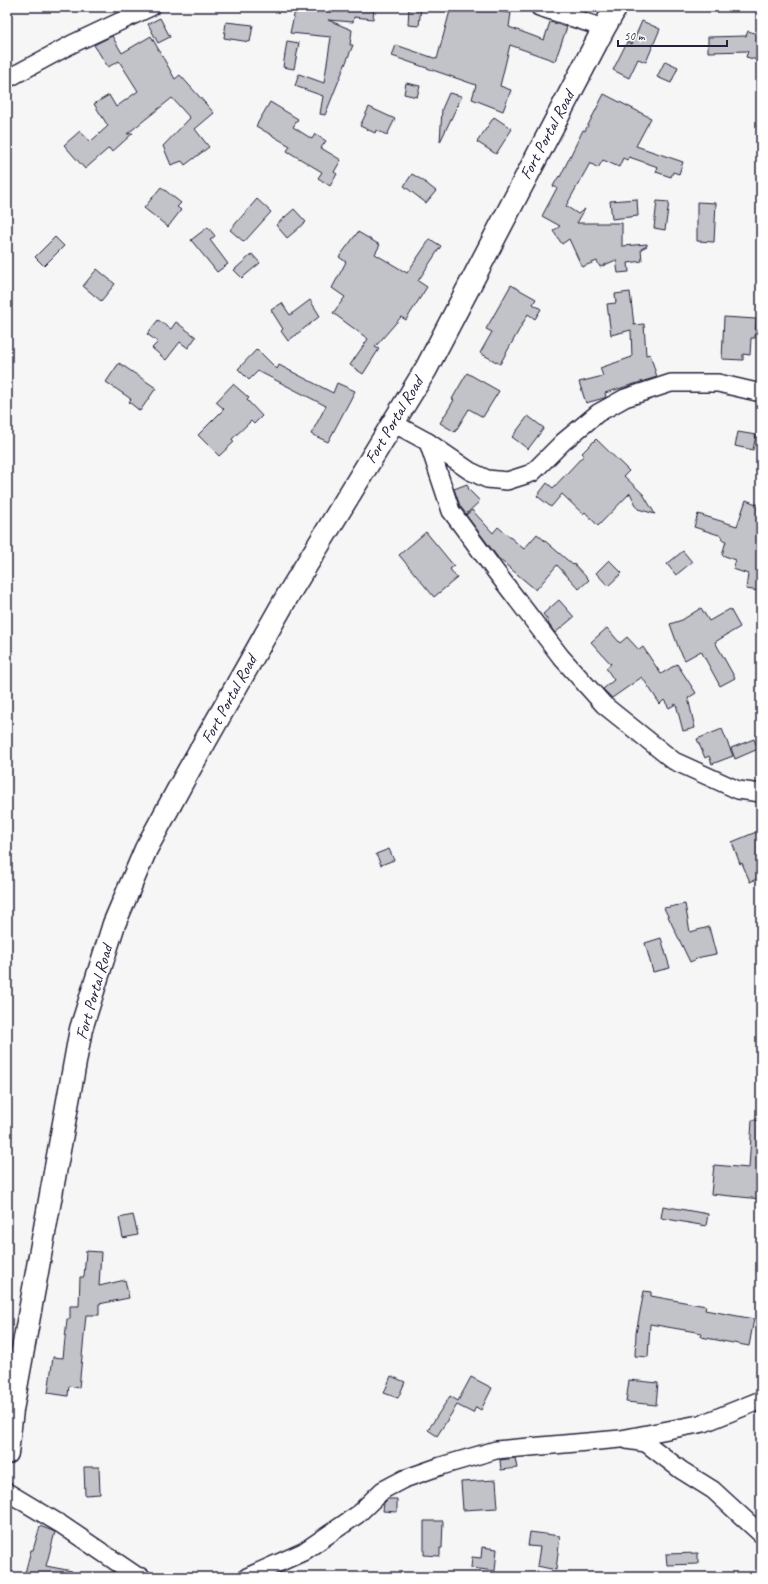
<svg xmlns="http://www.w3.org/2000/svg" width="768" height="1584" font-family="Caveat,sans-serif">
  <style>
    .building { fill: #c2c2c9; stroke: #22223b }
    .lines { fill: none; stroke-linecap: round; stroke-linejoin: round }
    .minor-casing { stroke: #22223b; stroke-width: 20 }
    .primary-casing { stroke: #22223b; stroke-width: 25 }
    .minor { stroke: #fff; stroke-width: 17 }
    .primary { stroke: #fff; stroke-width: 22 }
    .labels { text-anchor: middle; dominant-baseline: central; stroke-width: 3.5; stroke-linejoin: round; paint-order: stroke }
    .street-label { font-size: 17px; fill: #22223b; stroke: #fff }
  </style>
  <rect width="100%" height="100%" fill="#f6f6f7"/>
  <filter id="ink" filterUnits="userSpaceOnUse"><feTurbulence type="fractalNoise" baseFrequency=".025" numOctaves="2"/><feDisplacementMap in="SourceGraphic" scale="8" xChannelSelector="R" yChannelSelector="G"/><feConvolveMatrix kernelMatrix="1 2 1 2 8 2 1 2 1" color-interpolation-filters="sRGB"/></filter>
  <g filter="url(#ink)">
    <g class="building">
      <path d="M 298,7 L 374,7 L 373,19 L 354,17 L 353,22 L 328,20 L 352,30 L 350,45 L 353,45 L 325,115 L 320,114 L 323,96 L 295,86 L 299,74 L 324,83 L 331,37 L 290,33 L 295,11 L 298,12 Z"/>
      <path d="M 409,7 L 421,7 L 419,26 L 408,25 Z"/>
      <path d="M 451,7 L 486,7 L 486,9 L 511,13 L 509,27 L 544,40 L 550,22 L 567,27 L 555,61 L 510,45 L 500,86 L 511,90 L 503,111 L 472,99 L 476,85 L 392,56 L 396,45 L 437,59 Z"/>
      <path d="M 160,18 L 170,37 L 158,43 L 148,24 Z"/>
      <path d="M 642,21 L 660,29 L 646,62 L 638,59 L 629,78 L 613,70 L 627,42 L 632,44 Z"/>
      <path d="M 226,22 L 253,25 L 250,42 L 224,38 Z"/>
      <path d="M 748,31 L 761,35 L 761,61 L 746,57 L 748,51 L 708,52 L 708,37 L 746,36 Z"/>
      <path d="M 112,36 L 122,53 L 151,36 L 175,79 L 180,75 L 214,113 L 195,129 L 209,147 L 185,165 L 182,161 L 171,165 L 163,146 L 190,118 L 172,98 L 127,134 L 133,133 L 112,152 L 109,148 L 85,169 L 64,145 L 80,131 L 90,142 L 108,126 L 94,104 L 109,95 L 116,107 L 138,91 L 119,61 L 108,67 L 94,45 Z"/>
      <path d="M 287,41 L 299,43 L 294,69 L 283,67 Z"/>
      <path d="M 665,61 L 678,67 L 671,83 L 657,77 Z"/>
      <path d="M 406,83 L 420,86 L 417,97 L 404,94 Z"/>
      <path d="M 449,93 L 462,96 L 440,142 L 442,109 Z"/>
      <path d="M 604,94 L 651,118 L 636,146 L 683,162 L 679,174 L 673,172 L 671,177 L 656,172 L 658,167 L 629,157 L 627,160 L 623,158 L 619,167 L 603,160 L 598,168 L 590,163 L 566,206 L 578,214 L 585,209 L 577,223 L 622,223 L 622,246 L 647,244 L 647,246 L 641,249 L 642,261 L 628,263 L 629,272 L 618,273 L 616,260 L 600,267 L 597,261 L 582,267 L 569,239 L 562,244 L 553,231 L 560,226 L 542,216 L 557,188 L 553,186 L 559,176 L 560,177 L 583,130 L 585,131 Z"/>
      <path d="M 270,102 L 298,119 L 293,127 L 312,139 L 315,134 L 326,141 L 321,148 L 341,160 L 334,172 L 337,174 L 330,186 L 318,178 L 322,172 L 287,151 L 290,146 L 256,126 Z"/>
      <path d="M 369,107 L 395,119 L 387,135 L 376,130 L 375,133 L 360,126 Z"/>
      <path d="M 494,117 L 512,129 L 496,154 L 477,142 Z"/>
      <path d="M 412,174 L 422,180 L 436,191 L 426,203 L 404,186 Z"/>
      <path d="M 161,187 L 181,203 L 177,207 L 181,210 L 168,227 L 144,208 Z"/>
      <path d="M 257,199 L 271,212 L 244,242 L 230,230 Z"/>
      <path d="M 637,199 L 638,216 L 612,219 L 610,201 Z"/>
      <path d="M 657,201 L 669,202 L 665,230 L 654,228 Z"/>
      <path d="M 697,202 L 716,203 L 714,242 L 697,241 Z"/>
      <path d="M 294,209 L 306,222 L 287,238 L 276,225 Z"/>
      <path d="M 208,227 L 215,236 L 210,240 L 228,264 L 217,272 L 191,240 Z"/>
      <path d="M 358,232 L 380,245 L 375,254 L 407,273 L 430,239 L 441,246 L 418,281 L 427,287 L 406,320 L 401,317 L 375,347 L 379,349 L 363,374 L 350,365 L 368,339 L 333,313 L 345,297 L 332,288 L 346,262 L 339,257 Z"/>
      <path d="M 55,237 L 64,246 L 44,266 L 35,257 Z"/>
      <path d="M 252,254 L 260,263 L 242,278 L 234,270 Z"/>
      <path d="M 97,269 L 115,284 L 101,301 L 83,286 Z"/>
      <path d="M 511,285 L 536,299 L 533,304 L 541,309 L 535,319 L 528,314 L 500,364 L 480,353 L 492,332 L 486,329 Z"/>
      <path d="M 630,292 L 634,325 L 644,324 L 646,355 L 650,354 L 657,377 L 605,393 L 606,397 L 604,398 L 586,403 L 579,382 L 603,376 L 600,368 L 632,357 L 631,330 L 611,335 L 607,304 L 616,303 L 615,294 Z"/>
      <path d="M 310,300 L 320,316 L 288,341 L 281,331 L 283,329 L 271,310 L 282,303 L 290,315 Z"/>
      <path d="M 724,317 L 756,319 L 755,338 L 751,338 L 750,355 L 743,354 L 743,360 L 722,359 Z"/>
      <path d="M 158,320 L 171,329 L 176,322 L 196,337 L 188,348 L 180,342 L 166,360 L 152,348 L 158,342 L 147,334 Z"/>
      <path d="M 257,349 L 277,369 L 279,365 L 333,393 L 337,383 L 355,391 L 328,442 L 311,434 L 326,406 L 258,371 L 249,380 L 238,369 Z"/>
      <path d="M 119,363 L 156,388 L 140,411 L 129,402 L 131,399 L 106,382 Z"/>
      <path d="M 467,373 L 499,391 L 483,417 L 469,409 L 455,432 L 440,423 L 454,400 L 452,399 Z"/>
      <path d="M 233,384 L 249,398 L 247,400 L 262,416 L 254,424 L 251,421 L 232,439 L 234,442 L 219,456 L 198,435 L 224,409 L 216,402 Z"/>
      <path d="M 528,416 L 544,428 L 528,449 L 512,437 Z"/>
      <path d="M 738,432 L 756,435 L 753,450 L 735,446 Z"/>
      <path d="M 596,439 L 629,471 L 624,476 L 643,494 L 655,514 L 638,509 L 630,493 L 598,526 L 585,512 L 583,514 L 562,494 L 551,507 L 537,496 L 547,483 L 553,488 L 584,455 L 582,453 Z"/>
      <path d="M 467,484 L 469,490 L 480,501 L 466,514 L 460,506 L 454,489 Z"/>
      <path d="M 746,500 L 761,506 L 761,579 L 759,591 L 746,589 L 748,574 L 733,569 L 736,560 L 722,555 L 726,541 L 721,539 L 722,536 L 694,527 L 698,514 L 737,526 Z"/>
      <path d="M 472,510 L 493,533 L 498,527 L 524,549 L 537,534 L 573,565 L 574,564 L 589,580 L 579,589 L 557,565 L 536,590 L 499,559 L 466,515 Z"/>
      <path d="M 426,532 L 454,566 L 450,569 L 457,578 L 434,597 L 399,555 Z"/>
      <path d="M 683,551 L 692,562 L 676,575 L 667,564 Z"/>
      <path d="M 609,560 L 622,573 L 608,586 L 596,573 Z"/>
      <path d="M 559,600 L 574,617 L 555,633 L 548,623 L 549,622 L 543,614 Z"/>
      <path d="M 701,608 L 709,621 L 730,609 L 740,627 L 715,642 L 735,678 L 720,686 L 701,651 L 685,660 L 679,649 L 670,624 L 682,620 Z"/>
      <path d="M 607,628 L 620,643 L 627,637 L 639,650 L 643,647 L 661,674 L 677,664 L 696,693 L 688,698 L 695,728 L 683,731 L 676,704 L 669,708 L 664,700 L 660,704 L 642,677 L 612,698 L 603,689 L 614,680 L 606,668 L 611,664 L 591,642 Z"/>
      <path d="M 722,729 L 733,756 L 712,764 L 709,756 L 705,758 L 697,739 Z"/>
      <path d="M 754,739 L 758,749 L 735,759 L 731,748 Z"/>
      <path d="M 761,830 L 761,877 L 750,882 L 742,863 L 740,864 L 732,842 Z"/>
      <path d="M 389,849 L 394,860 L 381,865 L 376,854 Z"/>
      <path d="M 685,904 L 690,932 L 709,927 L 716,954 L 701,957 L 690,962 L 664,908 Z"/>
      <path d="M 661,938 L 670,968 L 653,972 L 645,943 Z"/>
      <path d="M 752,1120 L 761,1120 L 761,1199 L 711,1194 L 714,1165 L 749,1168 Z"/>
      <path d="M 663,1206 L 708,1214 L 706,1226 L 661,1218 Z"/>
      <path d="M 133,1215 L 138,1235 L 123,1238 L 119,1218 Z"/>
      <path d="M 86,1251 L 101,1252 L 99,1286 L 125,1280 L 129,1298 L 99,1304 L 99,1315 L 86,1315 L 79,1388 L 69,1386 L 68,1396 L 48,1393 L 53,1357 L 63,1358 L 67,1319 L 70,1319 L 70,1306 L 79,1306 L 80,1277 L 84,1277 Z"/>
      <path d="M 644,1291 L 651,1292 L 651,1296 L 706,1306 L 705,1310 L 754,1319 L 749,1346 L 701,1337 L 702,1333 L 650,1324 L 648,1357 L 635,1356 L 636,1333 Z"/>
      <path d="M 391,1376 L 405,1382 L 398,1398 L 384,1393 Z"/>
      <path d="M 471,1377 L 492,1388 L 481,1410 L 476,1407 L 473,1413 L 457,1405 L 437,1436 L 428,1430 L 450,1396 L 458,1401 Z"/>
      <path d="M 629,1380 L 658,1383 L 656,1405 L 626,1402 Z"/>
      <path d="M 515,1458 L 517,1468 L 501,1470 L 500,1460 Z"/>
      <path d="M 84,1467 L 99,1467 L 100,1494 L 85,1495 Z"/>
      <path d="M 496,1480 L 498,1508 L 463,1510 L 461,1482 Z"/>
      <path d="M 388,1499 L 397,1499 L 397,1512 L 383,1511 L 384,1503 Z"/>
      <path d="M 424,1521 L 443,1521 L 442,1548 L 440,1548 L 440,1556 L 424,1555 Z"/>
      <path d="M 40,1526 L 55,1532 L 46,1566 L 72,1571 L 72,1577 L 40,1577 L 25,1573 L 31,1550 L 33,1550 Z"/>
      <path d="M 530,1532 L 560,1536 L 556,1570 L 537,1566 L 540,1547 L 528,1546 Z"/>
      <path d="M 482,1547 L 497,1549 L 495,1571 L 471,1568 L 472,1557 L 481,1558 Z"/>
      <path d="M 698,1553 L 698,1564 L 667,1565 L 666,1554 Z"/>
    </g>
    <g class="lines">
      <defs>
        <g id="minor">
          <path d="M 539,7 L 604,28"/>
          <path d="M 7,79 L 72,44 L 151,7"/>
          <path d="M 393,423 L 428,442 L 470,471 L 487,479 L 507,481 L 532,473 L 563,442 L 598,413 L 625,398 L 671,383 L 718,383 L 761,393"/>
          <path d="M 428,442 L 451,511 L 496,572 L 561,657 L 604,705 L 674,761 L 738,790 L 761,793"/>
          <path d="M 627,1440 L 646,1443 L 681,1470 L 713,1490 L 761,1534"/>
          <path d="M 7,1492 L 62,1525 L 137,1576 L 142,1577"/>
          <path d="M 247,1577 L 303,1552 L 357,1515 L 383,1490 L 404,1479 L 441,1466 L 496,1450 L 621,1439 L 704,1423 L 761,1400"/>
        </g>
        <path id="primary" d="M 7,1453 L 12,1410 L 81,1029 L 114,924 L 146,849 L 185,777 L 288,595 L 426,369 L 604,28 L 616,7"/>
      </defs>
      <use href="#minor" class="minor-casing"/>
      <use href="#primary" class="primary-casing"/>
      <use href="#minor" class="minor"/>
      <use href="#primary" class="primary"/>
    </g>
  </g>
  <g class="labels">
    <g class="street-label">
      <text transform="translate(547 135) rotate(-62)">Fort Portal Road</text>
      <text transform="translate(394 420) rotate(-59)">Fort Portal Road</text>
      <text transform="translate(229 699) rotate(-61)">Fort Portal Road</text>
      <text transform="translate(94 992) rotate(-74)">Fort Portal Road</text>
    </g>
  </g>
  <rect width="768" height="1584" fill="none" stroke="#fff" stroke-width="24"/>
  <rect x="12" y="12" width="744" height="1560" fill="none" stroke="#22223b" stroke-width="1.5" filter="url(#ink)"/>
  <path d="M618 40v6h109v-6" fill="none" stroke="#22223b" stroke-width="2"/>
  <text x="624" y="40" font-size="12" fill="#22223b" stroke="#ffffff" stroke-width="3" paint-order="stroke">50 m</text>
</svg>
